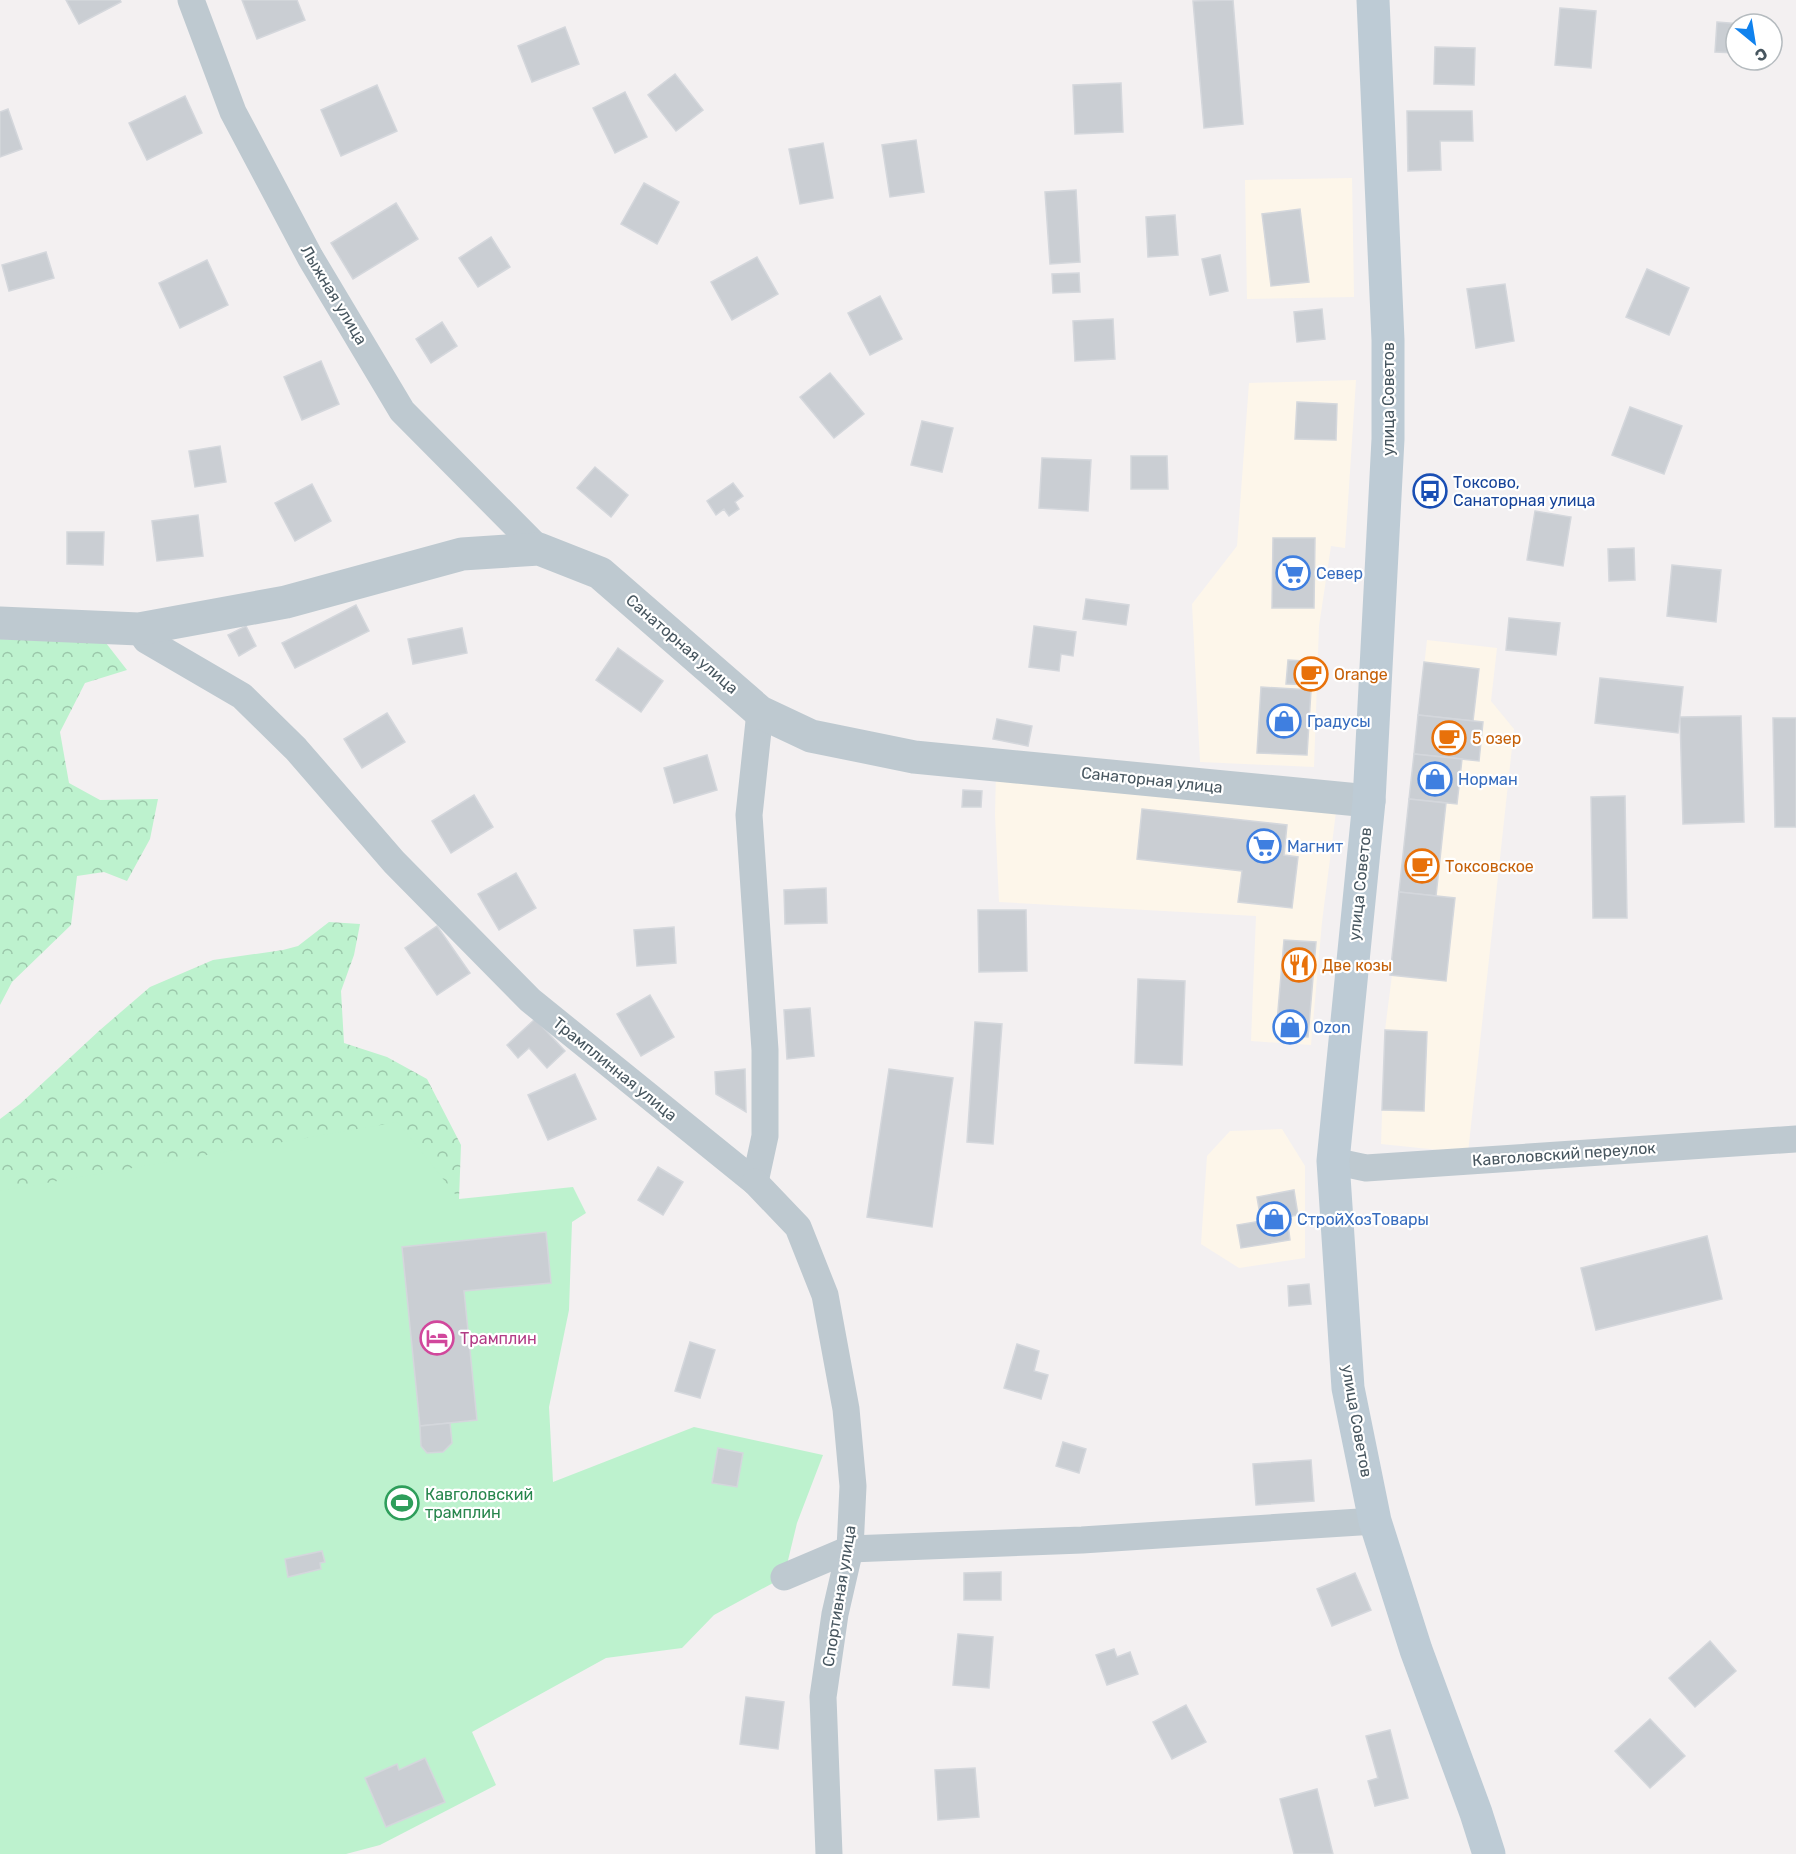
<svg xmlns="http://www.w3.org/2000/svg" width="1796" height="1854" font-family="Rubik,sans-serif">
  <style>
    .commercial { fill: #fdf6ea }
    .forest { fill: url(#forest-crowns) }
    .pitch { fill: #bdf2ce }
    .building { fill: #caced3; stroke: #d4d7dc; stroke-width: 1.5 }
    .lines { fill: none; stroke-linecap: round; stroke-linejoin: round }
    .minor { stroke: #bec9d0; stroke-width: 27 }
    .tertiary { stroke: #bec9d0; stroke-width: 33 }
    .secondary { stroke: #bdcbd5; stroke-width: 33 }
    .labels { text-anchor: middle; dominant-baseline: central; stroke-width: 4.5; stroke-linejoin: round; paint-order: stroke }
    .street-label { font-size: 16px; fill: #47565f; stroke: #fff }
    .transit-label { font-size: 16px; fill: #164399; stroke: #fff; text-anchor: start }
    .shop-label { font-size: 16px; fill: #366cbe; stroke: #fff; text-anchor: start }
    .food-label { font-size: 16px; fill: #c56008; stroke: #fff; text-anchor: start }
    .hotel-label { font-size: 16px; fill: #b23c85; stroke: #fff; text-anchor: start }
    .leisure-label { font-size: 16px; fill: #27864d; stroke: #fff; text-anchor: start }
  </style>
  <defs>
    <pattern id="forest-crowns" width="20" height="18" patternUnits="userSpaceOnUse" patternTransform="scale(1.5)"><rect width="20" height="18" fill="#bdf2ce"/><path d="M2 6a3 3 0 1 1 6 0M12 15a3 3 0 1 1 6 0" fill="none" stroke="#9bc7aa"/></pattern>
  </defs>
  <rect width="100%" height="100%" fill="#f3f0f1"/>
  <g class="commercial">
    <path d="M 1352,178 L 1354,297 L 1247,299 L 1245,180 Z"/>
    <path d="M 1356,380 L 1345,548 L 1331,546 L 1319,626 L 1314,767 L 1200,762 L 1192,604 L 1237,546 L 1249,383 Z"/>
    <path d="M 1427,640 L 1497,648 L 1491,701 L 1514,729 L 1468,1153 L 1381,1144 L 1385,1030 L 1392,975 L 1390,975 Z"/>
    <path d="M 996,772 L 1336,812 L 1322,922 L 1311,1045 L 1251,1041 L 1256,916 L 999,902 L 995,815 Z"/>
    <path d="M 1282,1129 L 1305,1166 L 1305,1258 L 1239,1268 L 1201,1244 L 1207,1156 L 1230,1131 Z"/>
  </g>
  <g class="forest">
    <path d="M 0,639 L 106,643 L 127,670 L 85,683 L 60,732 L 69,783 L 100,800 L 158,799 L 150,839 L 127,881 L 104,872 L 77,876 L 71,925 L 12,982 L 0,1005 Z"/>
    <path d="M 329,922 L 360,924 L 354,955 L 341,991 L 344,1043 L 387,1057 L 427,1079 L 461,1145 L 459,1199 L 0,1244 L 0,1119 L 20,1104 L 100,1030 L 150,987 L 213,960 L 283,950 L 298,946 Z"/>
  </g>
  <path class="pitch" d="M 398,1122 L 459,1199 L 573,1187 L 586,1213 L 572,1222 L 569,1310 L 549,1407 L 553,1482 L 694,1427 L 823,1455 L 797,1523 L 784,1577 L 714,1615 L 682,1648 L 606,1658 L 472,1732 L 496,1785 L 380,1845 L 346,1854 L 0,1854 L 0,1191 Z"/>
  <g class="building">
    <path d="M 66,0 L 120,0 L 121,2 L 79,24 Z"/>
    <path d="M 242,0 L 297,0 L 305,20 L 257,39 Z"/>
    <path d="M 1233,0 L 1243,124 L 1204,128 L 1193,1 Z"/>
    <path d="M 1560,8 L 1596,11 L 1591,68 L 1555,65 Z"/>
    <path d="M 1717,22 L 1742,24 L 1736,24 L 1736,53 L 1715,52 Z"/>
    <path d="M 565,27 L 579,64 L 532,82 L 518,46 Z"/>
    <path d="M 1435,47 L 1475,48 L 1474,85 L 1434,84 Z"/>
    <path d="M 675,74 L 703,110 L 676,131 L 648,95 Z"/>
    <path d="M 1121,83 L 1123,132 L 1075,134 L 1073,85 Z"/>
    <path d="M 377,85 L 397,131 L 341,156 L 321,110 Z"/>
    <path d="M 625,92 L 647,137 L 615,153 L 593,108 Z"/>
    <path d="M 185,96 L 202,133 L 147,160 L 129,123 Z"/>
    <path d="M 8,109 L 22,149 L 0,157 L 0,112 Z"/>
    <path d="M 1407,111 L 1472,111 L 1473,141 L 1440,141 L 1441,170 L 1408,171 Z"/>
    <path d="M 916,140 L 924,192 L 890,197 L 882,145 Z"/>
    <path d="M 823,143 L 833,198 L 800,204 L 789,149 Z"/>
    <path d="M 644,183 L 679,202 L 657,244 L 621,224 Z"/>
    <path d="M 1076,190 L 1080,262 L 1050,264 L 1045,192 Z"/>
    <path d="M 396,203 L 418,239 L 353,279 L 331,243 Z"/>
    <path d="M 1300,209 L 1309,282 L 1271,286 L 1262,214 Z"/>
    <path d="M 1175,215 L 1178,255 L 1148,257 L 1146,217 Z"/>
    <path d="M 491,237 L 510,267 L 478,287 L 459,258 Z"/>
    <path d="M 46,252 L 54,278 L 9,291 L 2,265 Z"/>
    <path d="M 1220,255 L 1228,291 L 1210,295 L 1202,259 Z"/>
    <path d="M 757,257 L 778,294 L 732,320 L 711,282 Z"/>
    <path d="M 207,260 L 228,305 L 180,328 L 159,283 Z"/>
    <path d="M 1647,269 L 1689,288 L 1669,335 L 1626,317 Z"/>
    <path d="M 1079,273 L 1080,292 L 1053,293 L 1052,274 Z"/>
    <path d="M 1505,284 L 1514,341 L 1476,348 L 1467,289 Z"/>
    <path d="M 880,296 L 902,339 L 870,355 L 848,313 Z"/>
    <path d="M 1322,309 L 1325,339 L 1297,342 L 1294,312 Z"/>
    <path d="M 1113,319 L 1115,359 L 1075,361 L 1073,321 Z"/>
    <path d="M 442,322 L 457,346 L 431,363 L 416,339 Z"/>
    <path d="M 321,361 L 339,404 L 302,420 L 284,377 Z"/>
    <path d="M 830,373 L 864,414 L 834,438 L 800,397 Z"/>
    <path d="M 1297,402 L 1337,404 L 1336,440 L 1295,439 Z"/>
    <path d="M 1630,407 L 1682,426 L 1664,474 L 1612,455 Z"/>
    <path d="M 922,421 L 953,428 L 942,472 L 911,465 Z"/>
    <path d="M 220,446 L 226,482 L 195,487 L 189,451 Z"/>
    <path d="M 1131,456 L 1167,456 L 1168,489 L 1131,489 Z"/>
    <path d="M 1042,458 L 1091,460 L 1088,511 L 1039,508 Z"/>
    <path d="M 595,467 L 628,495 L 611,517 L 577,488 Z"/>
    <path d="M 733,483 L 743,496 L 735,502 L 739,509 L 729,516 L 724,509 L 716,515 L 707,501 Z"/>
    <path d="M 312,484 L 331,521 L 295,541 L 275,503 Z"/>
    <path d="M 1535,511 L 1571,517 L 1563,566 L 1527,560 Z"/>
    <path d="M 198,515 L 203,556 L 157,561 L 152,521 Z"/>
    <path d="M 67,532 L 104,532 L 103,565 L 67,564 Z"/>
    <path d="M 1273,538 L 1315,538 L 1314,608 L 1272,608 Z"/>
    <path d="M 1634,548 L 1635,580 L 1609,581 L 1608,549 Z"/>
    <path d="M 1672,565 L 1721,570 L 1716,622 L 1667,616 Z"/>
    <path d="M 1086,599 L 1129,605 L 1126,625 L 1083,619 Z"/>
    <path d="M 356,605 L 369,631 L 295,668 L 282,643 Z"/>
    <path d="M 1509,618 L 1560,623 L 1556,655 L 1506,650 Z"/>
    <path d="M 246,626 L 256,646 L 239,656 L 228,635 Z"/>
    <path d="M 1034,626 L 1076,632 L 1073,656 L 1061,654 L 1059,671 L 1029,667 Z"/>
    <path d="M 462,628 L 467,653 L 413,664 L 408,639 Z"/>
    <path d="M 618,648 L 663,681 L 641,712 L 596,680 Z"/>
    <path d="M 1288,660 L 1319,662 L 1318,685 L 1286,684 Z"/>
    <path d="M 1424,662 L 1479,669 L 1473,721 L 1418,715 Z"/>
    <path d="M 1600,678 L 1683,687 L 1678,733 L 1595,723 Z"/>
    <path d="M 1261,687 L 1311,690 L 1307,755 L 1257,753 Z"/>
    <path d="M 387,713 L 405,742 L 362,768 L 344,739 Z"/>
    <path d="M 1418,715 L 1483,722 L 1479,761 L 1414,754 Z"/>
    <path d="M 1741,716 L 1744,822 L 1683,824 L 1680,717 Z"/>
    <path d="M 1773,718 L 1796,718 L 1796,827 L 1775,827 Z"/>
    <path d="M 997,719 L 1032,726 L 1028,746 L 993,739 Z"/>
    <path d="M 1414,754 L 1462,759 L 1457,804 L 1409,799 Z"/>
    <path d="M 707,755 L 717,790 L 674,803 L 664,768 Z"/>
    <path d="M 963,790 L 982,791 L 981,807 L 962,807 Z"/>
    <path d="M 474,795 L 493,827 L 451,853 L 432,821 Z"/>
    <path d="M 1625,796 L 1627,918 L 1593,918 L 1591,797 Z"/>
    <path d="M 1409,799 L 1446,803 L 1436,896 L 1399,892 Z"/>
    <path d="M 1142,809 L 1287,825 L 1284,855 L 1298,857 L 1292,908 L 1238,902 L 1242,871 L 1137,859 Z"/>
    <path d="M 516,873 L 536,908 L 499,930 L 478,894 Z"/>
    <path d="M 826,888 L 827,923 L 785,924 L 784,890 Z"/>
    <path d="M 1399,892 L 1455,898 L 1446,981 L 1390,975 Z"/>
    <path d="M 978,910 L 1026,910 L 1027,971 L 979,972 Z"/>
    <path d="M 437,926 L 470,973 L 437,995 L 405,948 Z"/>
    <path d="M 674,927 L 676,963 L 637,966 L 634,930 Z"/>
    <path d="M 1284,940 L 1316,942 L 1308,1037 L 1276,1034 Z"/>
    <path d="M 1138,979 L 1185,981 L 1182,1065 L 1135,1063 Z"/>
    <path d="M 650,995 L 674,1037 L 641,1056 L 617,1014 Z"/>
    <path d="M 810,1008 L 814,1056 L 787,1059 L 784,1010 Z"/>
    <path d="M 535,1019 L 565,1051 L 547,1068 L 529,1048 L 518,1058 L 507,1045 Z"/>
    <path d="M 975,1022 L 1002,1024 L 993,1144 L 967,1142 Z"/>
    <path d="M 1385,1030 L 1427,1032 L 1424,1111 L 1382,1110 Z"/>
    <path d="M 745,1069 L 746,1112 L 716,1094 L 715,1072 Z"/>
    <path d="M 889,1069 L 953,1078 L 932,1227 L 867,1217 Z"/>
    <path d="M 575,1074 L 596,1119 L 548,1140 L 528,1095 Z"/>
    <path d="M 658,1167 L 683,1182 L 663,1215 L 638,1200 Z"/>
    <path d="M 1294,1190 L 1298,1215 L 1287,1217 L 1290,1240 L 1241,1248 L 1237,1225 L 1261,1221 L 1257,1197 Z"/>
    <path d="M 546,1232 L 551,1283 L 464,1291 L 477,1420 L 420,1426 L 402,1247 Z"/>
    <path d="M 1707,1236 L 1722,1299 L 1596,1330 L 1581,1268 Z"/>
    <path d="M 1309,1284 L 1311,1304 L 1289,1306 L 1288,1286 Z"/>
    <path d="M 690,1342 L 715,1350 L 700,1398 L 675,1391 Z"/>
    <path d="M 1017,1344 L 1039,1351 L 1034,1371 L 1048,1375 L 1041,1399 L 1004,1388 Z"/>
    <path d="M 450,1423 L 452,1443 L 443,1452 L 427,1453 L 421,1446 L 420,1426 Z"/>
    <path d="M 1063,1442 L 1086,1449 L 1079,1473 L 1056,1466 Z"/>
    <path d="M 718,1448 L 743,1453 L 737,1487 L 712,1483 Z"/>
    <path d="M 1311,1460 L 1314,1501 L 1256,1505 L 1253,1464 Z"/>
    <path d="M 322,1551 L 325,1562 L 320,1563 L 321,1569 L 288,1577 L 285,1559 Z"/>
    <path d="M 1001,1572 L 1001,1600 L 964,1600 L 964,1573 Z"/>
    <path d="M 1355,1573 L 1371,1610 L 1332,1626 L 1317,1589 Z"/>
    <path d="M 958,1634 L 993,1637 L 989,1688 L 953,1685 Z"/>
    <path d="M 1710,1641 L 1736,1671 L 1695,1707 L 1669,1678 Z"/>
    <path d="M 1114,1649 L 1117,1657 L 1130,1652 L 1138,1674 L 1107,1685 L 1096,1655 Z"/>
    <path d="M 746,1697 L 784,1702 L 778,1749 L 740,1744 Z"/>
    <path d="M 1186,1705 L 1206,1742 L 1172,1759 L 1153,1722 Z"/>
    <path d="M 1650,1719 L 1685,1756 L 1650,1788 L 1615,1751 Z"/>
    <path d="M 1390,1730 L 1408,1798 L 1375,1806 L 1368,1781 L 1378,1778 L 1366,1736 Z"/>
    <path d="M 425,1758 L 445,1802 L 386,1827 L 365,1778 L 397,1764 L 399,1770 Z"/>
    <path d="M 975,1768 L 979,1817 L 938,1820 L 935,1770 Z"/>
    <path d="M 1317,1789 L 1333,1854 L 1294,1854 L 1280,1799 Z"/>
  </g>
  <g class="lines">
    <g class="minor">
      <path d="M 191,0 L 233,112 L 310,257 L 402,411 L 539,549"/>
      <path d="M 139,629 L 146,640 L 242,696 L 296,749 L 394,862 L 530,1000 L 755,1182 L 765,1136 L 765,1050 L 749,815 L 760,712"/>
      <path d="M 1333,1161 L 1366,1168 L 1796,1139"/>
      <path d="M 755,1182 L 798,1227 L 825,1295 L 846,1409 L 853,1486 L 850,1549 L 835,1614 L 823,1697 L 829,1854"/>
      <path d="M 784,1577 L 850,1549 L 1082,1540 L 1375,1521"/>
    </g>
    <path class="tertiary" d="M 0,623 L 139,629 L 286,602 L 462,554 L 539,549 L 600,573 L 760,712 L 811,736 L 914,757 L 1369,801"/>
    <path class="secondary" d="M 1373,0 L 1388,340 L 1388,439 L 1369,801 L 1333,1161 L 1348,1388 L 1375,1521 L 1416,1650 L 1476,1813 L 1489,1854"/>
  </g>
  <defs>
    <symbol id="bus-ring" viewBox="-11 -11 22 22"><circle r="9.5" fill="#fff" stroke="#1a4fb4" stroke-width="1.5"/><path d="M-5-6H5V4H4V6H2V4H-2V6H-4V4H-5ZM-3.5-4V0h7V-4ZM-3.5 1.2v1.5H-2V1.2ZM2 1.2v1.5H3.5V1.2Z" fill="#1a4fb4"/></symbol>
    <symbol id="supermarket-ring" viewBox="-11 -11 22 22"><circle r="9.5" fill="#fff" stroke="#3f7fe0" stroke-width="1.5"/><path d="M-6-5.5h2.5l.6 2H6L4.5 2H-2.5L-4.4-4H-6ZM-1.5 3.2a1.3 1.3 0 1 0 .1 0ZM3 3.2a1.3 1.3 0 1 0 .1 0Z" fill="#3f7fe0"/></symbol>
    <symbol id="cafe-ring" viewBox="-11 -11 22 22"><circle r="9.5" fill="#fff" stroke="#e8710a" stroke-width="1.5"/><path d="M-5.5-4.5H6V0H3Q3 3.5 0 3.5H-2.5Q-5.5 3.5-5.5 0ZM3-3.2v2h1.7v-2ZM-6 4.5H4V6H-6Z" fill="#e8710a"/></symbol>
    <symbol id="shop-ring" viewBox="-11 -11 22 22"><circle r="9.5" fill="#fff" stroke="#3f7fe0" stroke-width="1.5"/><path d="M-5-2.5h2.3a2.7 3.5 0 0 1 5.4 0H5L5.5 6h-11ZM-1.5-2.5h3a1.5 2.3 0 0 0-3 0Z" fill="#3f7fe0"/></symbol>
    <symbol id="restaurant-ring" viewBox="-11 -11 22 22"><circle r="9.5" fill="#fff" stroke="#e8710a" stroke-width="1.5"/><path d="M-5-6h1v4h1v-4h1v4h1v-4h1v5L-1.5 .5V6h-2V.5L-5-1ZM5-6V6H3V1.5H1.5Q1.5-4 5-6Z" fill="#e8710a"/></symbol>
    <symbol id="hotel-ring" viewBox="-11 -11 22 22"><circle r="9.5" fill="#fff" stroke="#d1479c" stroke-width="1.5"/><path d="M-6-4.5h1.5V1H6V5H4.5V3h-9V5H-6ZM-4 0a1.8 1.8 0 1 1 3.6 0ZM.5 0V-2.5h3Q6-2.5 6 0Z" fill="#d1479c"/></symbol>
    <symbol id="stadium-ring" viewBox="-11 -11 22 22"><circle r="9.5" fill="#fff" stroke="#2e9e5b" stroke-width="1.5"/><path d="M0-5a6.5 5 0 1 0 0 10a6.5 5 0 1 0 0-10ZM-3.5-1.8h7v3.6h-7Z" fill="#2e9e5b"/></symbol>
  </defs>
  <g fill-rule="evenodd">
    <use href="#bus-ring" x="1411" y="472" width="38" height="38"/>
    <use href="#supermarket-ring" x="1274" y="554" width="38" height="38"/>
    <use href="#cafe-ring" x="1292" y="655" width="38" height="38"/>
    <use href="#shop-ring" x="1265" y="702" width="38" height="38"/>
    <use href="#cafe-ring" x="1430" y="719" width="38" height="38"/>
    <use href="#shop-ring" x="1416" y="760" width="38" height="38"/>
    <use href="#supermarket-ring" x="1245" y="827" width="38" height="38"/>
    <use href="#cafe-ring" x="1403" y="847" width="38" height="38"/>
    <use href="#restaurant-ring" x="1280" y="946" width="38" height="38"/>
    <use href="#shop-ring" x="1271" y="1008" width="38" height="38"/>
    <use href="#shop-ring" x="1255" y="1200" width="38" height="38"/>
    <use href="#hotel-ring" x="418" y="1319" width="38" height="38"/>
    <use href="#stadium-ring" x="383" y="1484" width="38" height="38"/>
  </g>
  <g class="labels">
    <g class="street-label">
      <text transform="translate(334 295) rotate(59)">Лыжная улица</text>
      <text transform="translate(1388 399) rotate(-90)">улица Советов</text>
      <text transform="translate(682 644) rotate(41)">Санаторная улица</text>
      <text transform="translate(1152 780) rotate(6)">Санаторная улица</text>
      <text transform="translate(1360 884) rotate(-84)">улица Советов</text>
      <text transform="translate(615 1069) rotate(39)">Трамплинная улица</text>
      <text transform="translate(1564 1154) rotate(-4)">Кавголовский переулок</text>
      <text transform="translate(1357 1421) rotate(80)">улица Советов</text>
      <text transform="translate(839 1596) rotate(-81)">Спортивная улица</text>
    </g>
    <g class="transit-label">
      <text x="1453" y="482">Токсово,<tspan x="1453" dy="18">Санаторная улица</tspan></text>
    </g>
    <g class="shop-label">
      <text x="1316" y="573">Север</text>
      <text x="1307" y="721">Градусы</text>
      <text x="1458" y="779">Норман</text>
      <text x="1287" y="846">Магнит</text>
      <text x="1313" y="1027">Ozon</text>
      <text x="1297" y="1219">СтройХозТовары</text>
    </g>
    <g class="food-label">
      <text x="1334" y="674">Orange</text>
      <text x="1472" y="738">5 озер</text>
      <text x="1445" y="866">Токсовское</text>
      <text x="1322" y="965">Две козы</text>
    </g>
    <g class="hotel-label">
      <text x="460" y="1338">Трамплин</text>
    </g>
    <g class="leisure-label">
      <text x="425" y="1494">Кавголовский<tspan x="425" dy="18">трамплин</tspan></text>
    </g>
  </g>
  <g transform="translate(1754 42) rotate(150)"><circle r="28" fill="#ffffff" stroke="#b5bbbf" stroke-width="1.5"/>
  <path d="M0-4.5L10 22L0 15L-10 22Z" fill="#1082ee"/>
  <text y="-9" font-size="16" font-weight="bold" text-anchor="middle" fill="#47565f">С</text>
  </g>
</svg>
